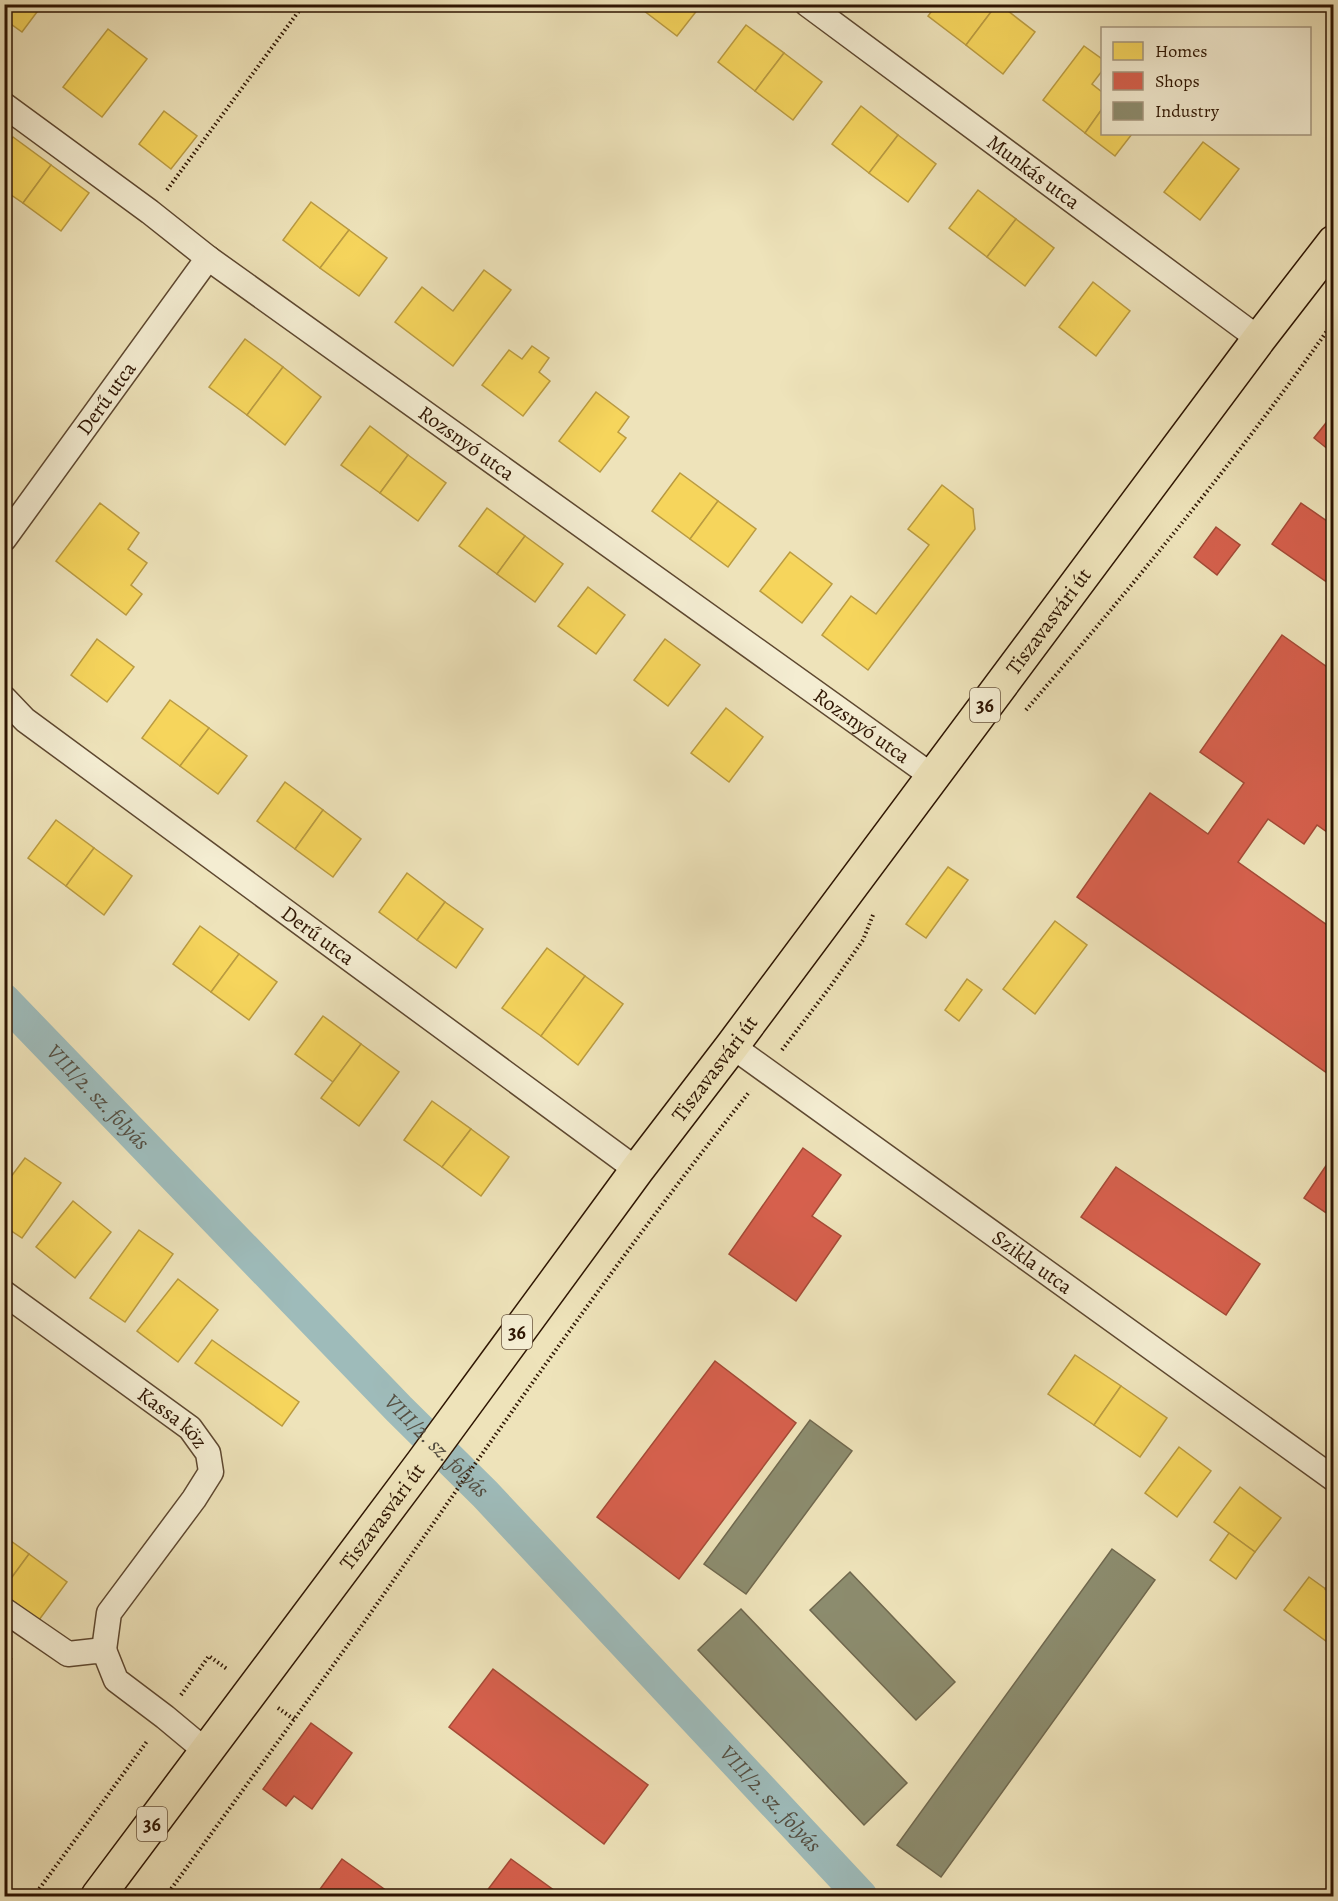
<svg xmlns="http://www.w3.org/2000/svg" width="1338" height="1901" font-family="Alegreya,serif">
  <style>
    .homes { fill: #f6d55c; stroke: #ba9b41; stroke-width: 1.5 }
    .shops { fill: #d6604d; stroke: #a44a36; stroke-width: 1.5 }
    .industry { fill: #8c8c6e; stroke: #70684e; stroke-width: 1.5 }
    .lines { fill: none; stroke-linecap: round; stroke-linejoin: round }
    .canal { stroke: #9ebbba; stroke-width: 33 }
    .minor-casing { stroke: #5e4830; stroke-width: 27 }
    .primary-casing { stroke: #2e1502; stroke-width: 36 }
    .path { stroke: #2e1502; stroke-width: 4; stroke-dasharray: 1.5 3; stroke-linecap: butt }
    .minor { stroke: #f4edd2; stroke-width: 24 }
    .primary { stroke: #eee3ba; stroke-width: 33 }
    .labels { text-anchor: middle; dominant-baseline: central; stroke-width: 6; stroke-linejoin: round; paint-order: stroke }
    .shield { fill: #f4edd2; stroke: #695640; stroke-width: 1.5 }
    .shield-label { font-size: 20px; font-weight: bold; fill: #2e1502 }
    .street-label { font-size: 21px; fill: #2e1502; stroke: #f4edd2 }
    .water-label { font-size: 22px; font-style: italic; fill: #554f42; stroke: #f4edd2 }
  </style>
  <rect width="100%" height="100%" fill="#eee3ba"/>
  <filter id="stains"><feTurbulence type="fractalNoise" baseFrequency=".00333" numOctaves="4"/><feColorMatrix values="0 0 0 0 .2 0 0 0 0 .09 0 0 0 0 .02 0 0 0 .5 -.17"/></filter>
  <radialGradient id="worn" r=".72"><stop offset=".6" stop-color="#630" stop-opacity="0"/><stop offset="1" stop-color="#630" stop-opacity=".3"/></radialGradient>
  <g class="homes">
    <path d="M 4,4 L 43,4 L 22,32 L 4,19 Z"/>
    <path d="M 635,4 L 702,4 L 677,36 Z"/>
    <path d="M 937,4 L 997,4 L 966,45 L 928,16 Z"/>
    <path d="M 997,4 L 999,4 L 1035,32 L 1003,74 L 966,45 Z"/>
    <path d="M 746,25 L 784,53 L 755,91 L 718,62 Z"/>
    <path d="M 108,29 L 147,59 L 102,117 L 63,87 Z"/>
    <path d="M 1084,46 L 1102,59 L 1102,71 L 1092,84 L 1102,92 L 1102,109 L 1085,133 L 1043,100 Z"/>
    <path d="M 784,53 L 822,82 L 793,120 L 755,91 Z"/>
    <path d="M 861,106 L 898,135 L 869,173 L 832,144 Z"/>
    <path d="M 1102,109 L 1102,134 L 1132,134 L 1115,156 L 1085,133 Z"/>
    <path d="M 164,111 L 197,136 L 171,169 L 139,144 Z"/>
    <path d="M 898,135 L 936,164 L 908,202 L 869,173 Z"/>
    <path d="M 13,137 L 51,165 L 23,203 L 4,190 L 4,148 Z"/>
    <path d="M 1203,142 L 1239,169 L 1200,220 L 1164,192 Z"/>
    <path d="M 51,165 L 89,193 L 61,231 L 23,203 Z"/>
    <path d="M 978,190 L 1016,219 L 987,257 L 949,228 Z"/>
    <path d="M 311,202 L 349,230 L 320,268 L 283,240 Z"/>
    <path d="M 1016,219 L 1054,248 L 1025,286 L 987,257 Z"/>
    <path d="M 349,230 L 387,258 L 359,296 L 320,268 Z"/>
    <path d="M 484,270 L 511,290 L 453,366 L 395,322 L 422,287 L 453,311 Z"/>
    <path d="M 1093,282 L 1130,311 L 1096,356 L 1059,327 Z"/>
    <path d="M 245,339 L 283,367 L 247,415 L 209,387 Z"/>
    <path d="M 532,346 L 549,358 L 539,372 L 550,381 L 523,416 L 482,385 L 509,350 L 522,359 Z"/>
    <path d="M 283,367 L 321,397 L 285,445 L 247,415 Z"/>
    <path d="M 596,392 L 629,417 L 618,432 L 626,438 L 600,472 L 559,441 Z"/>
    <path d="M 370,426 L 408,455 L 380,493 L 341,465 Z"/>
    <path d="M 408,455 L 446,483 L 418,521 L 380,493 Z"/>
    <path d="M 680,473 L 718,501 L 690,539 L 652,511 Z"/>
    <path d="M 942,485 L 973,509 L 975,529 L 868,670 L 822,635 L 851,596 L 876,614 L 929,545 L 908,529 Z"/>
    <path d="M 718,501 L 756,529 L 728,567 L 690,539 Z"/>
    <path d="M 100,503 L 139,533 L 128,549 L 147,563 L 131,585 L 142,594 L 126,615 L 56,561 Z"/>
    <path d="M 487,508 L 525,536 L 497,574 L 459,546 Z"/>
    <path d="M 525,536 L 563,564 L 535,602 L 497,574 Z"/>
    <path d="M 790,552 L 832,584 L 802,623 L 760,591 Z"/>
    <path d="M 588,587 L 625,615 L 596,654 L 558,626 Z"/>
    <path d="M 97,639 L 134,667 L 107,702 L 71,675 Z"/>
    <path d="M 665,639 L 700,665 L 668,706 L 634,680 Z"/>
    <path d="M 170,700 L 209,728 L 180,766 L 142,738 Z"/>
    <path d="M 726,708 L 763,737 L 729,782 L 691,753 Z"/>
    <path d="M 209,728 L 247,756 L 218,794 L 180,766 Z"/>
    <path d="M 285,782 L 323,810 L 295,849 L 257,821 Z"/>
    <path d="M 323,810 L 361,839 L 333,877 L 295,849 Z"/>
    <path d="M 56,820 L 94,848 L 66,886 L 28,858 Z"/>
    <path d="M 94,848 L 132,876 L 104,915 L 66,886 Z"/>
    <path d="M 948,867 L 968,880 L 926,938 L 906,924 Z"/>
    <path d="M 407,873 L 445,902 L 417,940 L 379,912 Z"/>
    <path d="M 445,902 L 483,929 L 456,968 L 417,940 Z"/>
    <path d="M 1055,921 L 1087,945 L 1035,1014 L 1003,989 Z"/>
    <path d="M 200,926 L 239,954 L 211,992 L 173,964 Z"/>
    <path d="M 547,948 L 585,976 L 541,1036 L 502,1008 Z"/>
    <path d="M 239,954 L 277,982 L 249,1020 L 211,992 Z"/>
    <path d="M 585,976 L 623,1004 L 578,1065 L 541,1036 Z"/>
    <path d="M 967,979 L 982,990 L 959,1021 L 945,1010 Z"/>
    <path d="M 323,1016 L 361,1044 L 333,1082 L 295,1054 Z"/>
    <path d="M 361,1044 L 399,1072 L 359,1126 L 321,1098 Z"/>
    <path d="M 432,1101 L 471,1129 L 442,1167 L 404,1140 Z"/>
    <path d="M 471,1129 L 509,1157 L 481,1196 L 442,1167 Z"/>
    <path d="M 25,1158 L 61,1183 L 22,1238 L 4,1226 L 4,1186 Z"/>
    <path d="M 73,1201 L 111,1232 L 75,1278 L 36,1247 Z"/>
    <path d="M 139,1230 L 173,1254 L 125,1322 L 90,1298 Z"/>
    <path d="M 178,1279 L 218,1310 L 178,1362 L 137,1331 Z"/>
    <path d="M 212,1340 L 299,1402 L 282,1426 L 195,1363 Z"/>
    <path d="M 1075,1355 L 1121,1386 L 1094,1425 L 1048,1394 Z"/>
    <path d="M 1121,1386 L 1167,1418 L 1140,1457 L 1094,1425 Z"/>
    <path d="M 1179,1447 L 1211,1471 L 1177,1517 L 1145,1493 Z"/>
    <path d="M 1240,1487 L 1281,1518 L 1255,1552 L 1214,1522 Z"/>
    <path d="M 1229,1533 L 1255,1552 L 1236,1579 L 1210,1560 Z"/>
    <path d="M 4,1536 L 29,1554 L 4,1588 Z"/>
    <path d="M 29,1554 L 67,1582 L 39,1620 L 4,1594 L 4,1588 Z"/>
    <path d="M 1309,1577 L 1334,1595 L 1334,1647 L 1284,1610 Z"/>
    <path d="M 1334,1577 L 1334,1595 L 1325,1589 Z"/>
    <path d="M 4,1653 L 12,1659 L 4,1669 Z"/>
  </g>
  <g class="shops">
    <path d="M 1334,413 L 1334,454 L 1314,438 Z"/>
    <path d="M 1301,503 L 1334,526 L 1334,587 L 1272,544 Z"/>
    <path d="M 1216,527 L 1240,545 L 1217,575 L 1194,557 Z"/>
    <path d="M 1282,635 L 1334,672 L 1334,837 L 1317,825 L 1304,844 L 1268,819 L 1238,862 L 1334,930 L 1334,1078 L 1077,897 L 1150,793 L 1208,834 L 1244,783 L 1200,752 Z"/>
    <path d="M 803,1148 L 841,1175 L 812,1216 L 841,1236 L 796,1301 L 729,1254 Z"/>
    <path d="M 1334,1154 L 1334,1218 L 1304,1198 Z"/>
    <path d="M 1116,1167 L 1260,1264 L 1226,1315 L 1081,1217 Z"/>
    <path d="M 715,1361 L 796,1423 L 679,1579 L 597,1517 Z"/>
    <path d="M 493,1669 L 648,1785 L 604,1844 L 449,1727 Z"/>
    <path d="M 311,1723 L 352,1753 L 312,1809 L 294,1796 L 286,1806 L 263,1789 Z"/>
    <path d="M 342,1859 L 394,1896 L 315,1896 Z"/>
    <path d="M 511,1859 L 562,1896 L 483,1896 Z"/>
  </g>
  <g class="industry">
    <path d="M 810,1420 L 852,1451 L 746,1594 L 704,1564 Z"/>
    <path d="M 1112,1549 L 1155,1580 L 941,1877 L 897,1845 Z"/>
    <path d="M 850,1572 L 955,1682 L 916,1720 L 810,1610 Z"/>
    <path d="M 741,1609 L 907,1783 L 864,1825 L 698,1650 Z"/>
  </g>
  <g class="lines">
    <path class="canal" id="s1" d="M 4,1000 L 399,1409 L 485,1494 L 861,1896"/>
    <defs>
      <g id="minor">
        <path id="s2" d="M 807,4 L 1259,339"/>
        <path id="s3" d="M 4,105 L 150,212 L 208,258 L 932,776"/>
        <path id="s4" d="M 4,539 L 208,258"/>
        <path id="s5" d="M 4,698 L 25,720 L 637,1170"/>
        <path id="s6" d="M 732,1046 L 1334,1479"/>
        <path id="s7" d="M 4,1293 L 190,1428 L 208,1453 L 211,1472 L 194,1499 L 109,1613 L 104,1650"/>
        <path d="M 4,1610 L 68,1654 L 104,1650 L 116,1680 L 165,1717 L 207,1752"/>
      </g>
      <g id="primary">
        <path id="s8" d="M 98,1896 L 423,1462 L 637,1170 L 732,1046 L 1259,339 L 1334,242"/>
      </g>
    </defs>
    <use href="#minor" class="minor-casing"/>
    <use href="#primary" class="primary-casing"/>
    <g class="path">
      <path d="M 167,190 L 304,4"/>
      <path d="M 1026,710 C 1134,584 1239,457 1334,321"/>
      <path d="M 782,1050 L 830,987 L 863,940 L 873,915"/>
      <path d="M 181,1695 L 209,1656 L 227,1669"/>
      <path d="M 278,1708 L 295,1720"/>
      <path d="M 34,1896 L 148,1740"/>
      <path d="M 166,1896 C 232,1805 299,1713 365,1621 C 490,1443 614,1262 750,1091"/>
    </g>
    <use href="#minor" class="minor"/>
    <use href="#primary" class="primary"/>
  </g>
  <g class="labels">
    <g class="shield">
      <rect x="970" y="688" width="30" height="34" rx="4.5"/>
      <rect x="502" y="1315" width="30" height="34" rx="4.5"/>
      <rect x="137" y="1807" width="30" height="34" rx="4.5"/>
    </g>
    <g class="shield-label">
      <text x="985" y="705">36</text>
      <text x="517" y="1332">36</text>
      <text x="152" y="1824">36</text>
    </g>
    <g class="street-label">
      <text stroke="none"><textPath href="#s2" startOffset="282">Munkás utca</textPath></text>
      <text stroke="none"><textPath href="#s4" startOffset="174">Derű utca</textPath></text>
      <text stroke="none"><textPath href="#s3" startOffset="573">Rozsnyó utca</textPath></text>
      <text stroke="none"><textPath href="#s8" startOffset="1590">Tiszavasvári út</textPath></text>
      <text stroke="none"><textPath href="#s3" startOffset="1059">Rozsnyó utca</textPath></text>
      <text stroke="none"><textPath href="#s5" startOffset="394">Derű utca</textPath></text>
      <text stroke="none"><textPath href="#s8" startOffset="1032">Tiszavasvári út</textPath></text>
      <text stroke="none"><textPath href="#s6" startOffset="370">Szikla utca</textPath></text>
      <text stroke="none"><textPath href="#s7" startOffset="210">Kassa köz</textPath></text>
      <text stroke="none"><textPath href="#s8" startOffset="474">Tiszavasvári út</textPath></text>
    </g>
    <g class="water-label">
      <text stroke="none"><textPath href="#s1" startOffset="135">VIII/2. sz. folyás</textPath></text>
      <text stroke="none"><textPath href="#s1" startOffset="621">VIII/2. sz. folyás</textPath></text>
      <text stroke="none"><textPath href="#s1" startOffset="1107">VIII/2. sz. folyás</textPath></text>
    </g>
  </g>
  <rect width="1338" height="1901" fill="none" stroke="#eee3ba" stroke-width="24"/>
  <rect x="6" y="6" width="1326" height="1889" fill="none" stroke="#2e1502" stroke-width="3"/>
  <rect x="12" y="12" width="1314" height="1877" fill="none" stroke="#2e1502" stroke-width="1.5"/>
  <rect x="1101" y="27" width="210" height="108" fill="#f4edd2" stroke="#a5977f" stroke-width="1.5"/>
  <rect x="1113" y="42" width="30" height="18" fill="#f6d55c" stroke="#a5977f" stroke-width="1.5"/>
  <text x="1155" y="57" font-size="18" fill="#2e1502">Homes</text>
  <rect x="1113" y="72" width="30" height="18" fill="#d6604d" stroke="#a5977f" stroke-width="1.5"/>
  <text x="1155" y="87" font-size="18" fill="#2e1502">Shops</text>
  <rect x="1113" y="102" width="30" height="18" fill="#8c8c6e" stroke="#a5977f" stroke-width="1.5"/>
  <text x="1155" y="117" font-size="18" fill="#2e1502">Industry</text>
  <rect width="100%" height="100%" filter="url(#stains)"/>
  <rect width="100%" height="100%" fill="url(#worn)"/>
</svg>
